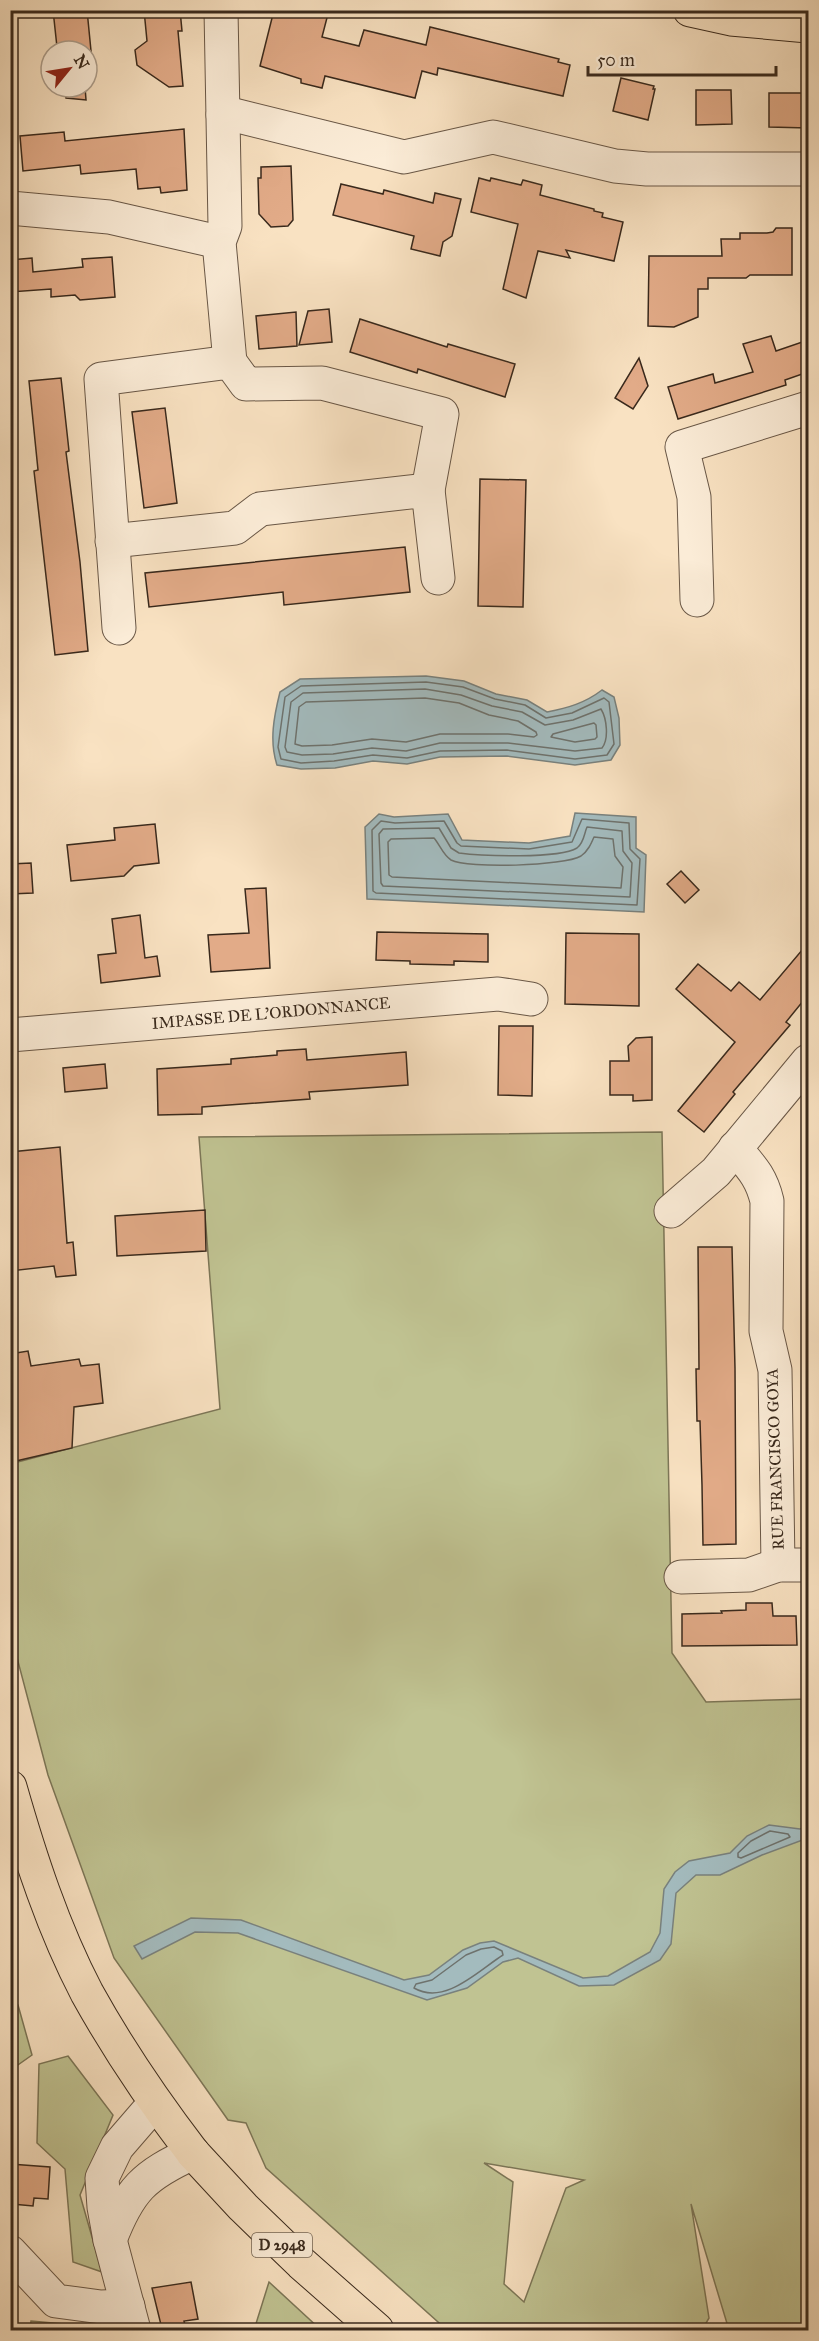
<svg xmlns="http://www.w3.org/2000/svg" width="819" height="2341" font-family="'IM FELL Great Primer',serif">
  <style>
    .green { fill: #c0c392; stroke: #7c7657; stroke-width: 1.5; fill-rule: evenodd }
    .water { fill: #a3bbbe; stroke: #79817d; stroke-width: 1.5 }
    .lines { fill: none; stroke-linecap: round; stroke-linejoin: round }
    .shore { stroke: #6e726d; stroke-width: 1.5 }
    .building { fill: #e2ab88; stroke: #39291c; stroke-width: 1.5 }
    .minor-casing { stroke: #695746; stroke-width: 35 }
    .major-casing { stroke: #39291c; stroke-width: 35 }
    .highway-casing { stroke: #39291c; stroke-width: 35 }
    .minor { stroke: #fbecd7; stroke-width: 33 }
    .major { stroke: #f9e2c2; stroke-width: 33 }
    .highway { stroke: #f9e2c2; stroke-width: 33 }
    .labels { text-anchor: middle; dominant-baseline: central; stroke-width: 6; stroke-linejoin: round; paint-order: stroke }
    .shield { fill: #fbecd7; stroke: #736454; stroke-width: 1.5 }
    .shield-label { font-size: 15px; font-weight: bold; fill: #39291c }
    .street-label { font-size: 16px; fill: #39291c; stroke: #fbecd7 }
  </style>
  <rect width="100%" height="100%" fill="#f9e2c2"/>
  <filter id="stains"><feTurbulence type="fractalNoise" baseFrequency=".00333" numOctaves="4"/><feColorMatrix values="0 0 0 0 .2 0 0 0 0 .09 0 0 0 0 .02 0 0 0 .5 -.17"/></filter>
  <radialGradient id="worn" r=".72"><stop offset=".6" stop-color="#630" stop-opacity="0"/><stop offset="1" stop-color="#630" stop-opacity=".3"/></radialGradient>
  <g class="green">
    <path d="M 662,1132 L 672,1653 L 706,1702 L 808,1699 L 808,2330 L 729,2330 L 691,2204 L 709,2318 L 702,2330 L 447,2330 L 266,2168 L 246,2123 L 228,2120 L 114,1958 L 48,1775 L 11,1635 L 10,1464 L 220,1409 L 199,1137 ZM 484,2163 L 584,2180 L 566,2188 L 524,2302 L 504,2284 L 513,2182 Z"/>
    <path d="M 18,2005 L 32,2055 L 15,2067 L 11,2066 L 11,2006 Z"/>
    <path d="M 68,2056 L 113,2115 L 80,2195 L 102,2272 L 73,2262 L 65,2169 L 37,2143 L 39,2064 Z"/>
    <path d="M 269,2282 L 321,2330 L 254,2330 Z"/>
    <path d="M 31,2321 L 119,2329 L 30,2330 Z"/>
  </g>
  <g class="water">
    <path d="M 426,676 L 464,681 L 496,694 L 527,700 L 547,712 C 568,708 585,703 602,690 L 614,697 L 619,718 L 620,745 L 611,760 L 575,765 L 507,756 L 440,757 L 407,764 L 373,761 L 335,768 L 301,769 L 277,765 C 269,741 274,716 280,692 L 300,679 Z"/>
    <path d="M 575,813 L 636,817 L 636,848 L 646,855 L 644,912 L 367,899 L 365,827 L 379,814 L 394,817 L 448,814 L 462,840 L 529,843 L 570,836 Z"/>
    <path d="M 769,1825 L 800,1829 L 808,1826 L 808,1838 L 762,1855 L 720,1875 L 696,1875 L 676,1893 L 671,1944 L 660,1960 L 614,1985 L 579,1986 L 518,1958 L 503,1962 L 467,1988 L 427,2000 L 238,1933 L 195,1932 L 142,1959 L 134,1946 L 191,1918 L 241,1920 L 404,1980 L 429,1975 L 463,1950 L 480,1943 L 494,1941 L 583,1978 L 608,1976 L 650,1952 L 660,1933 L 664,1889 L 675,1872 L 689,1861 L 730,1853 L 747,1836 Z"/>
  </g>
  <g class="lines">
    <g class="shore">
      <path d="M 426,682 L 463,687 L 495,699 L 525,705 L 546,718 L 572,713 L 604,698 L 609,702 L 614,744 L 607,755 L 575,759 L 507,750 L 440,751 L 407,758 L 373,755 L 334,761 L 301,763 L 281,759 L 278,747 L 285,697 L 301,686 Z"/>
      <path d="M 425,689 L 461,695 L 492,706 L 522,712 L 545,725 L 573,720 L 601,709 C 607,719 609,739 602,748 L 575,751 L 508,743 L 440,743 L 406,751 L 372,748 L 333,754 L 302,755 L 287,752 L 285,747 L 291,702 L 303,693 Z"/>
      <path d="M 425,698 L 459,703 L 489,715 L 518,721 L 536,732 L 537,735 L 534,737 L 508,734 L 440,734 L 406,742 L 372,739 L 332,745 L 302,746 L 295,744 L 299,707 L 306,702 Z"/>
      <path d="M 594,723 L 596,725 L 597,737 L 595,739 L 575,742 L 551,737 L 553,734 Z"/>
      <path d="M 582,819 L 629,823 L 630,849 L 640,859 L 637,905 L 376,893 L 373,891 L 372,830 L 381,821 L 395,823 L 444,821 L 457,843 L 461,846 L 529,849 L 572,842 Z"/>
      <path d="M 587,827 L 622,831 L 623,851 L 632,863 L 630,897 L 383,886 L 381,883 L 379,834 L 383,829 L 439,828 L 451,848 L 459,853 C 481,856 559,859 577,848 C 584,843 584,834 587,827 Z"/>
      <path d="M 594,837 L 613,839 L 615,856 L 623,867 L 621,888 L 392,877 L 389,875 L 388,842 L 391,839 L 434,838 C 440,845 443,855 451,860 C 468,869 564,866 581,856 C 588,851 591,844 594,837 Z"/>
      <path d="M 770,1831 L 788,1834 L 790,1837 L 741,1858 L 738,1857 L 738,1853 L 751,1841 Z"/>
      <path d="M 494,1947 L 502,1951 L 503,1955 C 479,1970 445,2006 414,1988 L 416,1984 L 432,1980 L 466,1955 L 481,1949 Z"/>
    </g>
  </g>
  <g class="building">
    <path d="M 53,10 L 87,10 L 92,61 L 87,61 L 87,51 L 61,51 L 61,46 L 57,47 Z"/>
    <path d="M 144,10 L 180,10 L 182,31 L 178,31 L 183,86 L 169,87 L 137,65 L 135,50 L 147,41 Z"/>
    <path d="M 274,10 L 329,10 L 322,37 L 359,46 L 364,30 L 426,45 L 430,27 L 559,59 L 558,62 L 570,65 L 563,96 L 438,68 L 437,75 L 422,71 L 415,98 L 325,76 L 322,88 L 301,83 L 301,79 L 260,66 Z"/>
    <path d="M 621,78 L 654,86 L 653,89 L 655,89 L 648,120 L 613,111 Z"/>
    <path d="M 65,87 L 85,87 L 86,100 L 66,98 Z"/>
    <path d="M 696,90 L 731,90 L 732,124 L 696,125 Z"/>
    <path d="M 769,93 L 808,93 L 808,128 L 769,127 Z"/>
    <path d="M 184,129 L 187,190 L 161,193 L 160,187 L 138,189 L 136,169 L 81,174 L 80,165 L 23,171 L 20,136 L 64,132 L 65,141 Z"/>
    <path d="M 291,166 L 293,220 L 288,226 L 271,227 L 259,214 L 258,178 L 261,178 L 261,167 Z"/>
    <path d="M 479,178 L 490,181 L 491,178 L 521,185 L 523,180 L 542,185 L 540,195 L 594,209 L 594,211 L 603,213 L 602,217 L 623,222 L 614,261 L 566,250 L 570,258 L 538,251 L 526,298 L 503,289 L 518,224 L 471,212 Z"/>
    <path d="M 341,184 L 383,194 L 384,190 L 433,203 L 435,193 L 461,199 L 452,236 L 443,242 L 440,256 L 411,249 L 414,236 L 333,215 Z"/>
    <path d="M 776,228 L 792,228 L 792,275 L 750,275 L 746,278 L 708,278 L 708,289 L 698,289 L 698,317 L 674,327 L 648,326 L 649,256 L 722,256 L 721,239 L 740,239 L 740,233 L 767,233 L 773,232 Z"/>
    <path d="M 112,257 L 115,297 L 80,300 L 75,295 L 51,297 L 51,289 L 10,292 L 10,260 L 32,258 L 33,272 L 83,267 L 82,259 Z"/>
    <path d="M 329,309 L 332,342 L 299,345 L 308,311 Z"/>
    <path d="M 296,312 L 297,346 L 259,349 L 256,316 Z"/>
    <path d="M 360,319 L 447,347 L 448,344 L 515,364 L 505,397 L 418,369 L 417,373 L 350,352 Z"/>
    <path d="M 771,336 L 776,351 L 808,340 L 808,372 L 785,380 L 786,385 L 678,419 L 668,387 L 713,374 L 715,383 L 753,372 L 743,344 Z"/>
    <path d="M 639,358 L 648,386 L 633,409 L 615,398 Z"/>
    <path d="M 61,378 L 69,451 L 66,452 L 80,562 L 88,651 L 55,655 L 34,471 L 38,470 L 29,381 Z"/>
    <path d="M 165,408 L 177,503 L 144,508 L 132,412 Z"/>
    <path d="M 480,479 L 526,480 L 523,607 L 478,606 Z"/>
    <path d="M 405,547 L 410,592 L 284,605 L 283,592 L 149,607 L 145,573 Z"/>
    <path d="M 155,824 L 159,863 L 134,866 L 124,876 L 71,881 L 67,845 L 115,840 L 114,828 Z"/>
    <path d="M 31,863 L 33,893 L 10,894 L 10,864 Z"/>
    <path d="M 681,871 L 699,890 L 685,903 L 667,884 Z"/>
    <path d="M 266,888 L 270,968 L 211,972 L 208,935 L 249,933 L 245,889 Z"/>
    <path d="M 140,915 L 145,958 L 157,956 L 160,976 L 101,983 L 98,955 L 116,953 L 112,919 Z"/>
    <path d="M 377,932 L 488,934 L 488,962 L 454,961 L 454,965 L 410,964 L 410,961 L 376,960 Z"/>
    <path d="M 566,933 L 639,934 L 639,1006 L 565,1004 Z"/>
    <path d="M 808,943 L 808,995 L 786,1022 L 790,1025 L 733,1092 L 735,1094 L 704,1132 L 678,1111 L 735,1042 L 676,989 L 698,964 L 731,991 L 739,982 L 760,1000 Z"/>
    <path d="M 499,1026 L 533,1026 L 532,1096 L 498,1095 Z"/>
    <path d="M 652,1037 L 652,1100 L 633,1101 L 633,1095 L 610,1095 L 610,1061 L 629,1061 L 628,1046 L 636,1038 Z"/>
    <path d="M 306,1049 L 307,1060 L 406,1052 L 408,1085 L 309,1092 L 310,1099 L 202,1107 L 202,1114 L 158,1115 L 157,1069 L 231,1064 L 231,1059 L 277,1055 L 277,1051 Z"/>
    <path d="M 105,1064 L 107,1088 L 65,1092 L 63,1068 Z"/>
    <path d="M 60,1147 L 67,1243 L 73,1242 L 76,1275 L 56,1277 L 54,1266 L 10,1271 L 10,1215 L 14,1215 L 10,1152 Z"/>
    <path d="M 205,1210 L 206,1251 L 117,1256 L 115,1216 Z"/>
    <path d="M 698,1247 L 732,1247 L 735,1368 L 736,1544 L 703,1545 L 702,1485 L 700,1421 L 697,1421 L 696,1369 L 699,1369 Z"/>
    <path d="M 28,1351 L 31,1366 L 79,1359 L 81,1366 L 99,1364 L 103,1403 L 74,1407 L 72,1448 L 16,1461 L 10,1436 L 10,1354 Z"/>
    <path d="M 746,1603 L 772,1603 L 773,1616 L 796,1616 L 797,1645 L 682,1646 L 682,1614 L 722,1613 L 721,1611 L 746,1610 Z"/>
    <path d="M 10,2164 L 50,2167 L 48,2199 L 34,2198 L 33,2206 L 12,2204 Z"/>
    <path d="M 191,2282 L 198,2319 L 184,2321 L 185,2325 L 162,2329 L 152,2288 Z"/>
  </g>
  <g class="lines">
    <defs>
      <g id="minor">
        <path d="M 221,10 L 225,226 L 219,242 L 230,362"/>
        <path d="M 223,115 L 234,115 L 404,157 L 493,137 L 615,166 L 647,169 L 808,169"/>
        <path d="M 10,208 L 109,217 L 219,242"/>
        <path d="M 112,541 L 235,528 L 260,509 L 428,490 L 438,578"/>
        <path d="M 697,600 L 694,497 L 682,447 L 808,408"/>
        <path d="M 119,628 L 101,379 L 230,362 L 246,384 L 322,383 L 442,414 L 428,490"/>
        <path d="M 10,1035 L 498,994 L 531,999"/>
        <path d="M 735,1148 C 751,1167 761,1176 767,1201 L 766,1331 L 775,1370 L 778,1565"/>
        <path d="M 671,1211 L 716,1172 L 808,1061"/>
        <path d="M 681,1577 L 749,1575 L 778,1565 L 808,1565"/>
        <path d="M 110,2240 C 129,2190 144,2175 193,2153"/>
        <path d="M 10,2252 L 56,2301 L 101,2307 L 128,2306"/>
        <path d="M 134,2330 L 110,2240 L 104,2207 L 102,2178 L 117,2147 L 155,2103"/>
      </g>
      <g id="major">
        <path d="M 690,10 L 731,19 L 808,26"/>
        <path d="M 10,1787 C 30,1857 53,1928 87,1993 C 118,2049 154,2102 193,2153"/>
      </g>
      <path id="highway" d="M 193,2153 L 243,2207 L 301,2263 L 377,2330"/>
    </defs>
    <use href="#minor" class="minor-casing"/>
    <use href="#major" class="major-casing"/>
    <use href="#highway" class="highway-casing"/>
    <use href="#minor" class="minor"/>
    <use href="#major" class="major"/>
    <use href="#highway" class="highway"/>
  </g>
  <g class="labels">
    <rect class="shield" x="252" y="2233" width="60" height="24" rx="4.5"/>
    <g class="shield-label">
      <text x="282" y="2245">D 2948</text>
    </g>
    <g class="street-label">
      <text transform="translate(271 1013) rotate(-5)">IMPASSE DE L'ORDONNANCE</text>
      <text transform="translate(775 1459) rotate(-92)">RUE FRANCISCO GOYA</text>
    </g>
  </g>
  <rect width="819" height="2341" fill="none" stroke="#f9e2c2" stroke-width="36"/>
  <rect x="12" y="12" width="795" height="2317" fill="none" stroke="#39291c" stroke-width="3"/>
  <rect x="18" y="18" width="783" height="2305" fill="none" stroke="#39291c" stroke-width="1.5"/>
  <g transform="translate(69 69) rotate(60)"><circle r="28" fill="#fbecd7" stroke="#ad9e8c" stroke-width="1.5"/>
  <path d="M0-4.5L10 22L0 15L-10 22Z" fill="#8f2418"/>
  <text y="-9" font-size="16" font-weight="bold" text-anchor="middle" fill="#39291c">N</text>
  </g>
  <path d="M588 66v9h188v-9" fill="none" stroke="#39291c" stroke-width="3"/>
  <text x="597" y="66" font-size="18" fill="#39291c" stroke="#fbecd7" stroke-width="4.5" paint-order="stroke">50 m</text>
  <rect width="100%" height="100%" filter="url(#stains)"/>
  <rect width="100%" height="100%" fill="url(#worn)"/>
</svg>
